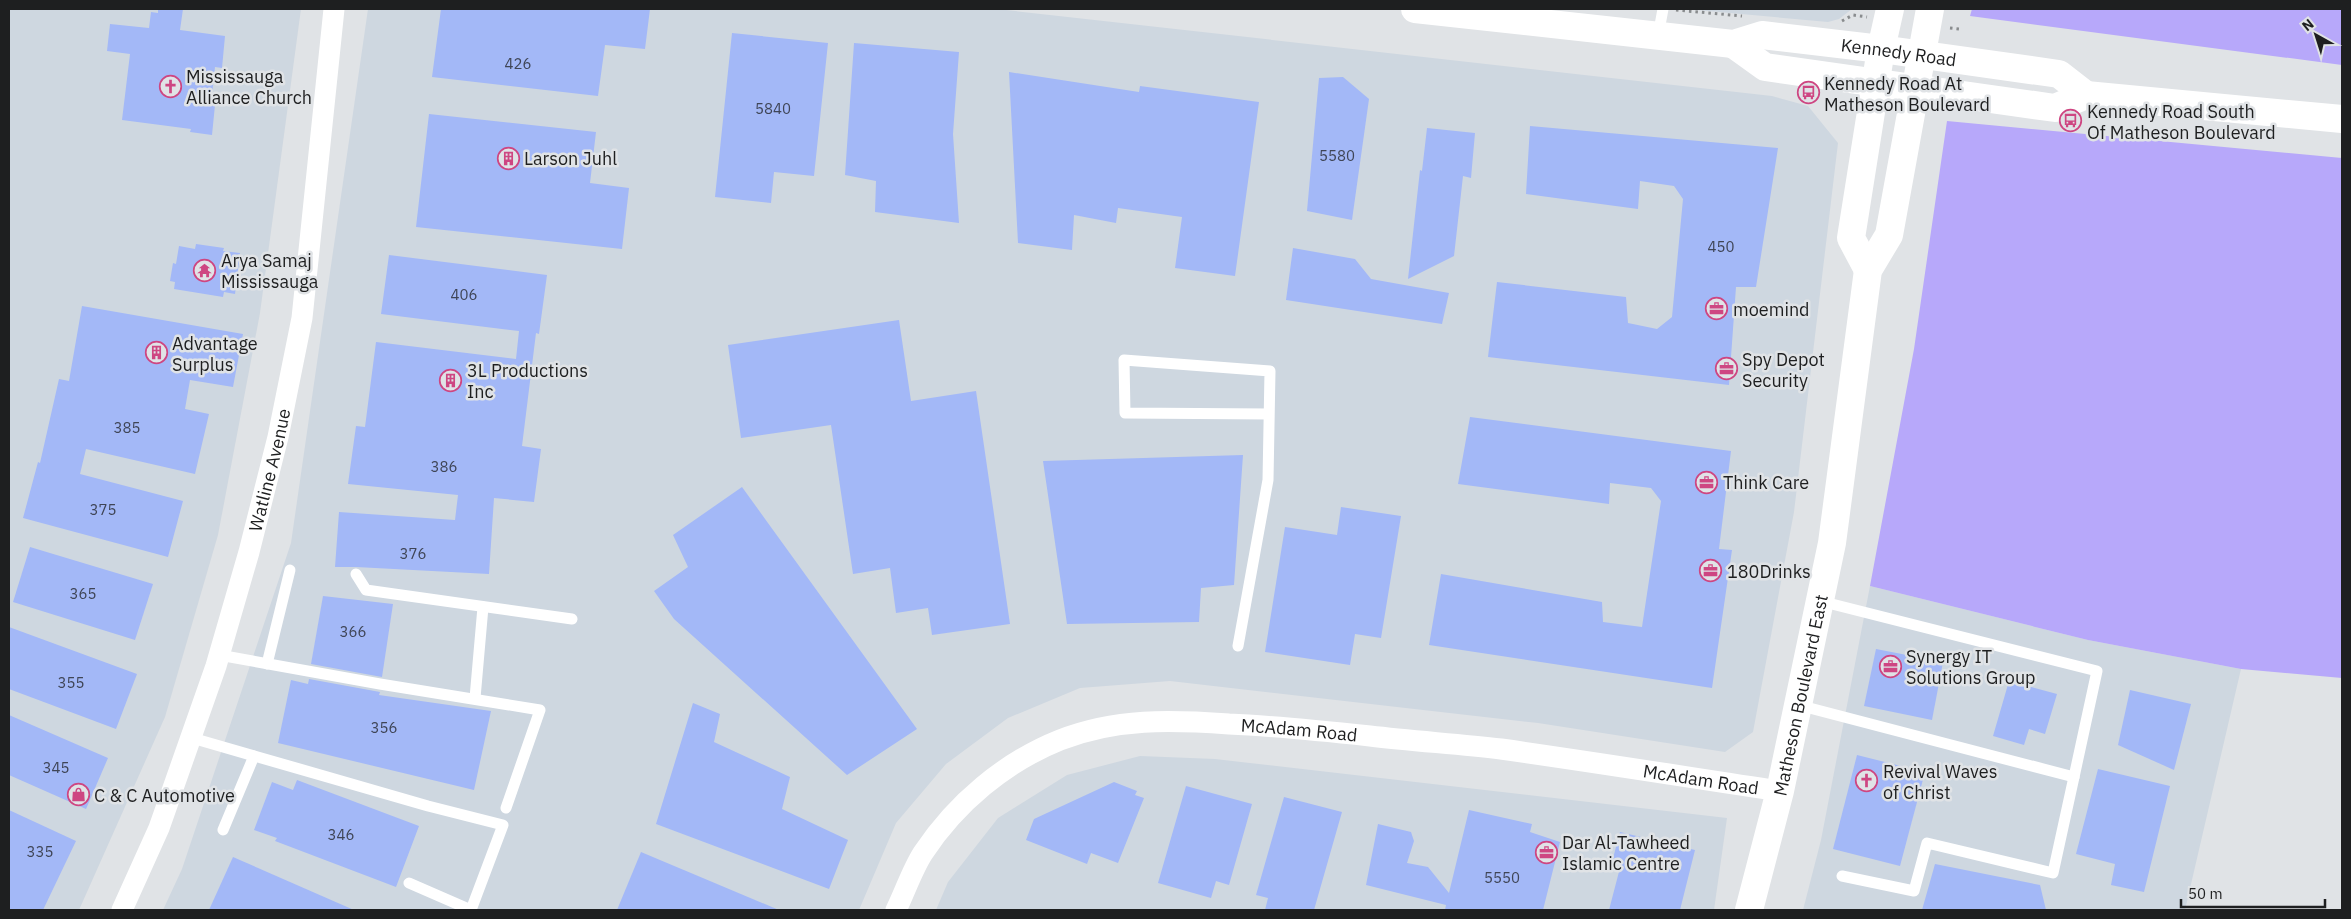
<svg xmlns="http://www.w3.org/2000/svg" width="2351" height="919" font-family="'IBM Plex Sans',sans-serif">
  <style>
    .built { fill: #ced7e0 }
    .forest { fill: #b7a8fa }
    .building { fill: #a3b8f7 }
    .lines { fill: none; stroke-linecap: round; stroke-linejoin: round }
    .path { stroke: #898c8e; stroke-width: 3; stroke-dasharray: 2.5 4; stroke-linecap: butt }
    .lane { stroke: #fff; stroke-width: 11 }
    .street { stroke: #fff; stroke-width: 21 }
    .secondary { stroke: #fff; stroke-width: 28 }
    .labels { text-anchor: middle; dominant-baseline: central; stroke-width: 5; stroke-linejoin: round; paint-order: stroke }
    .number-label { font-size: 15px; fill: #3f4556 }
    .street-label { font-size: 18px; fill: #1e1f20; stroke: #e0e3e6 }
    .poi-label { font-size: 18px; fill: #1e1f20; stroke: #e0e3e6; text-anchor: start }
  </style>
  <rect width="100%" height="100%" fill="#e0e3e6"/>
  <g class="built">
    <path d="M 9,9 L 301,9 L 260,313 L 218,535 L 165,717 L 79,910 L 9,910 Z"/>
    <path d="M 368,9 L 997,9 L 1772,96 L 1808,106 L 1838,143 L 1794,512 L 1753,732 L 1725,752 L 1538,723 L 1170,681 L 1080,688 L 1008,718 L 946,764 L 896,823 L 859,910 L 163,910 L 182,869 L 291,543 Z"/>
    <path d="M 1686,9 L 1852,9 L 1839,19 L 1828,22 Z"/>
    <path d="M 1870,586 L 2088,640 L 2241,669 L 2185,910 L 1803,910 L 1821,840 Z"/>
    <path d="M 1140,756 L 1215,759 L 1727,818 L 1714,910 L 936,910 L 948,882 L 998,818 L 1067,775 Z"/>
  </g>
  <g class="forest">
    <path d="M 1972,9 L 2342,9 L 2342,65 L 1970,16 Z"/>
    <path d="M 1947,121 L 2342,158 L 2342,678 L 2241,669 L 2088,640 L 1870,586 L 1914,349 Z"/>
  </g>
  <g class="building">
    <path d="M 158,9 L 183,9 L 180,30 L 225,36 L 222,68 L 215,67 L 211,104 L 215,105 L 212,135 L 190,132 L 191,129 L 122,120 L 130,54 L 107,51 L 110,24 L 149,28 L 151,12 L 158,13 Z"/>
    <path d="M 441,9 L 650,9 L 645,49 L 605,45 L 598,96 L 432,77 Z"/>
    <path d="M 732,33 L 828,43 L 814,176 L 774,172 L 771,203 L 715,197 Z"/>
    <path d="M 854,43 L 959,52 L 953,134 L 959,223 L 875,212 L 876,181 L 845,175 Z"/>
    <path d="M 1009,72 L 1139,92 L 1140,86 L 1259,102 L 1235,276 L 1175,268 L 1182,217 L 1118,208 L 1116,223 L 1074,215 L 1072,250 L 1018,243 Z"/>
    <path d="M 1343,77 L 1369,99 L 1352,220 L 1307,211 L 1319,78 Z"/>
    <path d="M 429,114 L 596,132 L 590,183 L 629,188 L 622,249 L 416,227 Z"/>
    <path d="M 1530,126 L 1778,148 L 1756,287 L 1736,287 L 1729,385 L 1488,357 L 1497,282 L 1626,297 L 1628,323 L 1657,329 L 1672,317 L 1683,199 L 1674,186 L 1640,181 L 1638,209 L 1526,194 Z"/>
    <path d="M 1427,128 L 1475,133 L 1471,178 L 1463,176 L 1454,256 L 1408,279 L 1420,170 L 1422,171 Z"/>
    <path d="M 196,244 L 224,248 L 223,251 L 240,253 L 235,294 L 224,292 L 223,297 L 174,289 L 175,282 L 170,281 L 173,263 L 176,264 L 179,246 L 195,249 Z"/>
    <path d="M 1293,248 L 1355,259 L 1371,279 L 1449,293 L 1442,324 L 1286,300 Z"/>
    <path d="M 389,255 L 547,275 L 539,334 L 536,333 L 522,446 L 541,449 L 534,502 L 494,498 L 489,574 L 356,567 L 335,567 L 339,512 L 455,520 L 458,495 L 348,484 L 356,426 L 365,427 L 376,342 L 516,359 L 519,331 L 381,314 Z"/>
    <path d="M 82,306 L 243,334 L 233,387 L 190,380 L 185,409 L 209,414 L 195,474 L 86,449 L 80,474 L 183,501 L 168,557 L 23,518 L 38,462 L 40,463 L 59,379 L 69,381 Z"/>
    <path d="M 899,320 L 911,401 L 976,391 L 1010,624 L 932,635 L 928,608 L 896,613 L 890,568 L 853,574 L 831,425 L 741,438 L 728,345 Z"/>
    <path d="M 1470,417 L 1731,451 L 1719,549 L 1732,550 L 1712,688 L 1429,645 L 1441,574 L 1602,602 L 1603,622 L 1642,627 L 1661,501 L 1651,488 L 1610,483 L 1609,504 L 1458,484 Z"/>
    <path d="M 1243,455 L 1234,585 L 1201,588 L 1199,622 L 1067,624 L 1043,461 Z"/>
    <path d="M 742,487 L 917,729 L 847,775 L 674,619 L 654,591 L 688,567 L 673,535 Z"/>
    <path d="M 1341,507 L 1401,516 L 1381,638 L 1355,634 L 1350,665 L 1265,652 L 1285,527 L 1337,535 Z"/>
    <path d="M 30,547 L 153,584 L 135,640 L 13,602 Z"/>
    <path d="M 323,596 L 393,604 L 382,677 L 311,664 Z"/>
    <path d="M 9,627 L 137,674 L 116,729 L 9,689 Z"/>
    <path d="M 1876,649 L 1943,662 L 1932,720 L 1864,706 Z"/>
    <path d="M 309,679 L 380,692 L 379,695 L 491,711 L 474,790 L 278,743 L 291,680 L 308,684 Z"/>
    <path d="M 2009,681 L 2057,694 L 2045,734 L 2029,729 L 2024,745 L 1993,736 Z"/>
    <path d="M 2130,690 L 2191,704 L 2174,770 L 2118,745 Z"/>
    <path d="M 693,703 L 720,714 L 714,742 L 790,777 L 782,809 L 848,840 L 829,889 L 656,824 Z"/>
    <path d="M 9,715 L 108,758 L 86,809 L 9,775 Z"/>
    <path d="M 1857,755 L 1925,772 L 1900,866 L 1833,849 Z"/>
    <path d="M 2098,769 L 2170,786 L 2144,892 L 2111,885 L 2115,864 L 2076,854 Z"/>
    <path d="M 297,780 L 419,826 L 396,887 L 275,841 L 277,838 L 254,830 L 272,782 L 293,790 Z"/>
    <path d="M 1114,782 L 1137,791 L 1135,795 L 1144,798 L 1118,863 L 1091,853 L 1087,864 L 1026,840 L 1034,819 Z"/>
    <path d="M 1186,786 L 1252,804 L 1229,885 L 1216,881 L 1211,898 L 1158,883 Z"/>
    <path d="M 1284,797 L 1342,812 L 1314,910 L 1265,910 L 1268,898 L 1256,895 Z"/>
    <path d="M 9,810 L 76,841 L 43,910 L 9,910 Z"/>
    <path d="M 1469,810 L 1532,824 L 1530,832 L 1560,842 L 1543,910 L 1445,910 L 1446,905 L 1366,885 L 1378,824 L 1411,832 L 1414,841 L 1407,863 L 1428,867 L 1449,893 Z"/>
    <path d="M 1620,832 L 1695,850 L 1680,910 L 1609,910 L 1621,864 L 1612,862 Z"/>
    <path d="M 641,852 L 779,910 L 617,910 Z"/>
    <path d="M 233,857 L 354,910 L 209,910 Z"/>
    <path d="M 1935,864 L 2040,885 L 2046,910 L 1922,910 Z"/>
  </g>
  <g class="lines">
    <g class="path">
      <path d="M 1676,10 L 1742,16"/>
      <path d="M 1842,21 L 1853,15 L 1867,17"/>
      <path d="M 1950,28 L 1959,29"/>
    </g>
    <g class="lane">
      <path d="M 1658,36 L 1663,9"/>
      <path d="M 356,574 L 366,590 L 572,619"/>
      <path d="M 1238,646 L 1268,480 L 1270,371 L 1124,360 L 1125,413 L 1269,414"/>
      <path d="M 219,655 L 380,684 L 540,710 L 506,808"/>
      <path d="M 267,664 L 290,570"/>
      <path d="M 475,698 L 483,607"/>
      <path d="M 1798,705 L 2074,777 L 2097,671 L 1820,601"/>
      <path d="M 192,738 L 428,806 L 503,825 L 471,910 L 409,883"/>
      <path d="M 223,830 L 254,756"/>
      <path d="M 1842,876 L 1914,891 L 1927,843 L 2053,873 L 2074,777"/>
    </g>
    <g class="street">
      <path id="s1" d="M 122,910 L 159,828 L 216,666 L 249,552 L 278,437 L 302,318 L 334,9"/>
      <path id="s2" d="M 896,910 C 905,892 912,870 923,853 C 956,803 1005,762 1060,740 C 1116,718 1171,720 1229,724 C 1276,726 1323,731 1370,736 C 1413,741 1457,744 1501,749 C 1594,762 1687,777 1780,791"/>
    </g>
    <g class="secondary">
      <path id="s3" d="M 1415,9 L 1733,44 L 1762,35 L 1881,49 L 2059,74 L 2086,95"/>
      <path d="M 1733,44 L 1765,67 L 2055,108 L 2086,95 L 2342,119"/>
      <path d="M 1868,270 L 1851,238 L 1881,49 L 1890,9"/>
      <path id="s4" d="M 1749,910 L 1780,791 L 1832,543 L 1868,270 L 1889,235 L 1930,9"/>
    </g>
  </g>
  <defs>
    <symbol id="church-ring" viewBox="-11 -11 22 22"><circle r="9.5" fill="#e0e3e6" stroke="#ce4682" stroke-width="1.5"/><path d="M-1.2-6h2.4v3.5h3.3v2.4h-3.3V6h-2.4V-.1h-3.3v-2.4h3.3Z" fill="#ce4682"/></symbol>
    <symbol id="bus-ring" viewBox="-11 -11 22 22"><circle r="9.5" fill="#e0e3e6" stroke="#ce4682" stroke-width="1.5"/><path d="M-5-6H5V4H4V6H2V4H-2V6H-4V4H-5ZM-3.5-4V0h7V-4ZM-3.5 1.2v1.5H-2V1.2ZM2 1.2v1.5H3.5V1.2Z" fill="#ce4682"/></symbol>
    <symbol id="building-ring" viewBox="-11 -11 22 22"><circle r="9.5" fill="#e0e3e6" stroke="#ce4682" stroke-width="1.5"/><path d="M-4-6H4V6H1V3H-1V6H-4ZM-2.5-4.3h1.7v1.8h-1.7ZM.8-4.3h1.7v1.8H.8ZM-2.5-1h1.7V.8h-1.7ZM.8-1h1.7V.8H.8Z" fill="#ce4682"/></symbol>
    <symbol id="temple-ring" viewBox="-11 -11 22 22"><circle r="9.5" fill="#e0e3e6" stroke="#ce4682" stroke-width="1.5"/><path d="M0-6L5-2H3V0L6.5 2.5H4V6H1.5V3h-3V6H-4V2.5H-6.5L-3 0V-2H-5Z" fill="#ce4682"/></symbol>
    <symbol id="office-ring" viewBox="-11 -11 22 22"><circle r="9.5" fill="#e0e3e6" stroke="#ce4682" stroke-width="1.5"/><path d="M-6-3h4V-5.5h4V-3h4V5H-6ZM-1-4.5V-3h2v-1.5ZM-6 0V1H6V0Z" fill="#ce4682"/></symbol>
    <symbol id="shop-ring" viewBox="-11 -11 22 22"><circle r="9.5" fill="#e0e3e6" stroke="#ce4682" stroke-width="1.5"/><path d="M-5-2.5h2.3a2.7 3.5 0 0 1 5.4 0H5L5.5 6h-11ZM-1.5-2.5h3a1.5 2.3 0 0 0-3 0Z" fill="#ce4682"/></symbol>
  </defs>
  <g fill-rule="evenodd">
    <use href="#church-ring" x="158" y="74" width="25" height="25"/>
    <use href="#bus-ring" x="1796" y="80" width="25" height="25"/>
    <use href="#bus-ring" x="2058" y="108" width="25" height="25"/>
    <use href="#building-ring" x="496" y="146" width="25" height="25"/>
    <use href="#temple-ring" x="192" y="258" width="25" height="25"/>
    <use href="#office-ring" x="1704" y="296" width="25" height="25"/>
    <use href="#building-ring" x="144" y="340" width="25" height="25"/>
    <use href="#office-ring" x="1714" y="356" width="25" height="25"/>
    <use href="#building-ring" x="438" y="368" width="25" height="25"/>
    <use href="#office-ring" x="1694" y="470" width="25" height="25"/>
    <use href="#office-ring" x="1698" y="558" width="25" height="25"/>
    <use href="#office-ring" x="1878" y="654" width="25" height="25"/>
    <use href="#church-ring" x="1854" y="768" width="25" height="25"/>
    <use href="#shop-ring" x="66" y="782" width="25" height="25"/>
    <use href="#office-ring" x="1534" y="840" width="25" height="25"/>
  </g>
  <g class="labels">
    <g class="number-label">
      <text x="518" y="63">426</text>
      <text x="773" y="108">5840</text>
      <text x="1337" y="155">5580</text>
      <text x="1721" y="246">450</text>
      <text x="464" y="294">406</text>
      <text x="127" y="427">385</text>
      <text x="444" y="466">386</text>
      <text x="103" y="509">375</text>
      <text x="413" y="553">376</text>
      <text x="83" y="593">365</text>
      <text x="353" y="631">366</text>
      <text x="71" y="682">355</text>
      <text x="384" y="727">356</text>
      <text x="56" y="767">345</text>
      <text x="341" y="834">346</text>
      <text x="40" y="851">335</text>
      <text x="1502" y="877">5550</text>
    </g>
    <g class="street-label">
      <text stroke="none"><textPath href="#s3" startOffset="488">Kennedy Road</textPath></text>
      <text stroke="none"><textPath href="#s1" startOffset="465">Watline Avenue</textPath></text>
      <text stroke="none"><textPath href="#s4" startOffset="221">Matheson Boulevard East</textPath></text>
      <text stroke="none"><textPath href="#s2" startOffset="485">McAdam Road</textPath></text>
      <text stroke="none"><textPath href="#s2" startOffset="890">McAdam Road</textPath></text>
    </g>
    <g class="poi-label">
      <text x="186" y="76">Mississauga<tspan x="186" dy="21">Alliance Church</tspan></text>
      <text x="1824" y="83">Kennedy Road At<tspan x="1824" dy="21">Matheson Boulevard</tspan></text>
      <text x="2087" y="111">Kennedy Road South<tspan x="2087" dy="21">Of Matheson Boulevard</tspan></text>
      <text x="524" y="158">Larson Juhl</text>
      <text x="221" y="260">Arya Samaj<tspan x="221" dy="21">Mississauga</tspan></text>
      <text x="1733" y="309">moemind</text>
      <text x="172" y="343">Advantage<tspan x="172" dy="21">Surplus</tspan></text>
      <text x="1742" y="359">Spy Depot<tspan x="1742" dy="21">Security</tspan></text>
      <text x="467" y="370">3L Productions<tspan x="467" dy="21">Inc</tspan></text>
      <text x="1723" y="482">Think Care</text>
      <text x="1727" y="571">180Drinks</text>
      <text x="1906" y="656">Synergy IT<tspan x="1906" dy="21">Solutions Group</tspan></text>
      <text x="1883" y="771">Revival Waves<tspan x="1883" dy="21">of Christ</tspan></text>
      <text x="94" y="795">C &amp; C Automotive</text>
      <text x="1562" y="842">Dar Al-Tawheed<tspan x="1562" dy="21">Islamic Centre</tspan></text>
    </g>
  </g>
  <rect width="2351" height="919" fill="none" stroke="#1e1f20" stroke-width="20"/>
  <g transform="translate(2316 35) rotate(321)" stroke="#e0e3e6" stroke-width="4" paint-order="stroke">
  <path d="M0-4L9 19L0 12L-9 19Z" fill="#1e1f20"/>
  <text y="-8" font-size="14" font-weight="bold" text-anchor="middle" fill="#1e1f20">N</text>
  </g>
  <path d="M2181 899v8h144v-8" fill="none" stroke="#1e1f20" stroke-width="2.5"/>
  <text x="2188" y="899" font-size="15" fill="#1e1f20" stroke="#e0e3e6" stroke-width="4" paint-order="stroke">50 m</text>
</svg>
